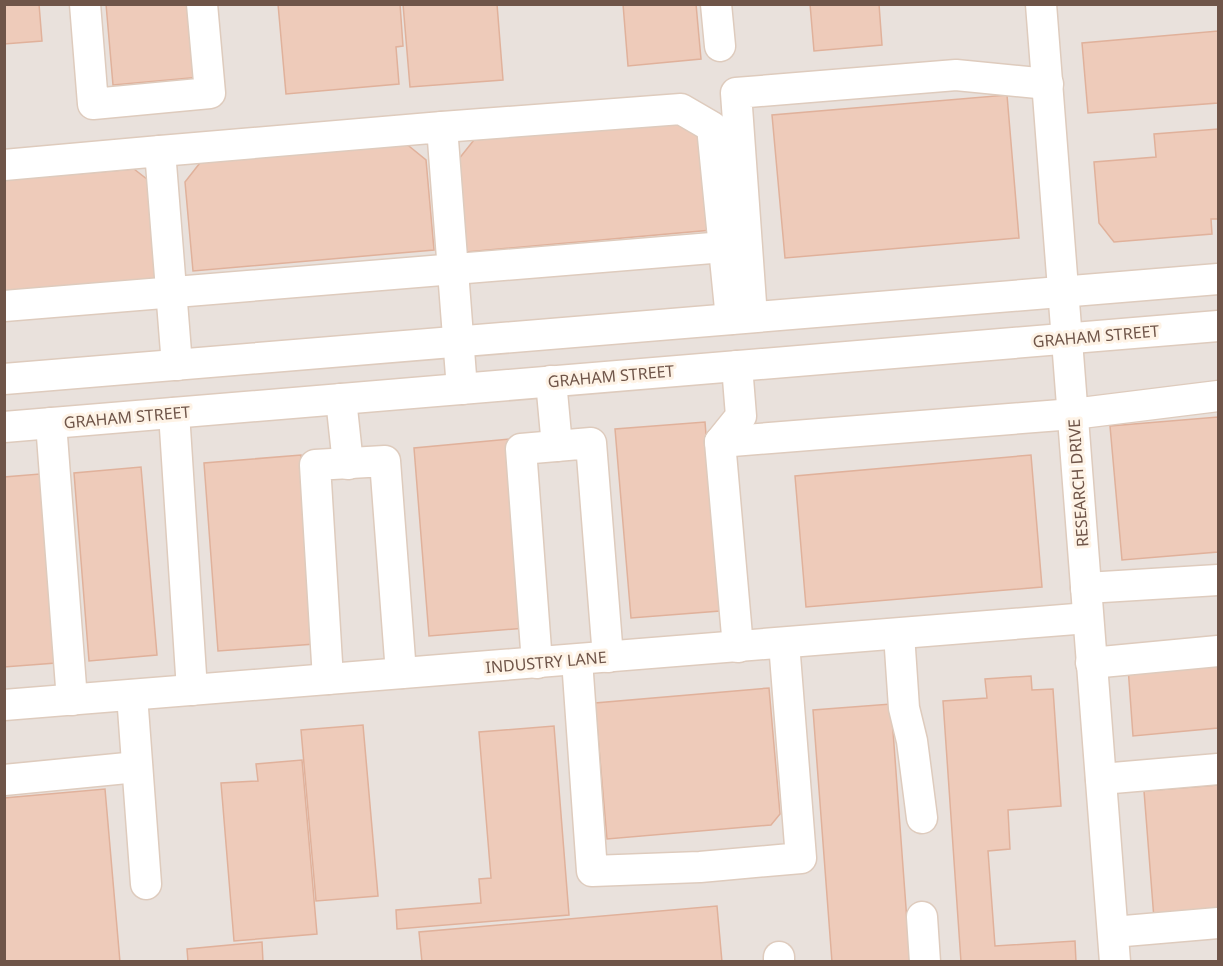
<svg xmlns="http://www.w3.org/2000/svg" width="1223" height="966" font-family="'Noto Sans',sans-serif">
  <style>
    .industrial { fill: #e9e1dc }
    .building { fill: #eecbba; stroke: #e0b19b; stroke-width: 1.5 }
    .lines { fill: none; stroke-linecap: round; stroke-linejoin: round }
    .minor-casing { stroke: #decbbd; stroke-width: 33 }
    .minor { stroke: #fff; stroke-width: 30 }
    .labels { text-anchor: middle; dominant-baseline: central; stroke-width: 6; stroke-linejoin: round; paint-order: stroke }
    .street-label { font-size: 16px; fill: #6f5549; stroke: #fef3e6 }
  </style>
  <rect width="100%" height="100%" fill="#faefe0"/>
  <rect class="industrial" x="5" y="5" width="1213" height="956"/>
  <g class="building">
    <path d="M 4,4 L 39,4 L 42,41 L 4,44 Z"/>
    <path d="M 106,4 L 195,4 L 201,77 L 113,85 Z"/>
    <path d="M 278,4 L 400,4 L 403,46 L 396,47 L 399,84 L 286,94 Z"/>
    <path d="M 403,4 L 497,4 L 503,80 L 410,87 Z"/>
    <path d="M 623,4 L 696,4 L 701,59 L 628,66 Z"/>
    <path d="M 810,4 L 879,4 L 882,45 L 814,51 Z"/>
    <path d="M 1218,31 L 1218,103 L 1088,113 L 1082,43 Z"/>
    <path d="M 1007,95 L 1019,238 L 785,258 L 772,115 Z"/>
    <path d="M 685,123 L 704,141 L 712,230 L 466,252 L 458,160 L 474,140 Z"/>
    <path d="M 1218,129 L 1218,219 L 1211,219 L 1212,234 L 1114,242 L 1099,223 L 1094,162 L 1156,157 L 1154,134 Z"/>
    <path d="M 404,142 L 426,160 L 434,250 L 193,271 L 185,182 L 203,159 Z"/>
    <path d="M 134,169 L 153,184 L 160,279 L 4,292 L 4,180 Z"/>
    <path d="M 1218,417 L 1218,552 L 1122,560 L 1110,426 Z"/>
    <path d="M 705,422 L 720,611 L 631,618 L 615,429 Z"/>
    <path d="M 510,439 L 526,628 L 429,636 L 414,448 Z"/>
    <path d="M 301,455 L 315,644 L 218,651 L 204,463 Z"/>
    <path d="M 1031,455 L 1042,587 L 806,607 L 795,476 Z"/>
    <path d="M 141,467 L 157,655 L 89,661 L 74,473 Z"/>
    <path d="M 40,474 L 56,663 L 4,667 L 4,477 Z"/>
    <path d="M 1218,659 L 1218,728 L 1133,736 L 1128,667 Z"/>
    <path d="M 1031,676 L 1032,690 L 1053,689 L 1061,806 L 1008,810 L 1010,849 L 988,851 L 995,946 L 1075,941 L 1076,962 L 961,962 L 943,701 L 987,698 L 985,679 Z"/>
    <path d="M 769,688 L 780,814 L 771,825 L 607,839 L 595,703 Z"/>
    <path d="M 891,704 L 910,962 L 832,962 L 813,710 Z"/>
    <path d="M 363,725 L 378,896 L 316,901 L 301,730 Z"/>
    <path d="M 554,726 L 569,915 L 397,929 L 396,910 L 481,903 L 479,879 L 491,878 L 479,732 Z"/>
    <path d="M 302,760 L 317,934 L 234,941 L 221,783 L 258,781 L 256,764 Z"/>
    <path d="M 1218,785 L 1218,914 L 1154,919 L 1144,791 Z"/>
    <path d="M 105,789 L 120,962 L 4,962 L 4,798 Z"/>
    <path d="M 717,906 L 722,962 L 422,962 L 419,932 Z"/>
    <path d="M 262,942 L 263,962 L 188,962 L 187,949 Z"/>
  </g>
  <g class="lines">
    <defs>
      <g id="minor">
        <path d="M 85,4 L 93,104 L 210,93 L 202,4"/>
        <path d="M 716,4 L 720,46"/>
        <path d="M 1041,4 L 1115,962"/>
        <path d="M 442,127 L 681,109 L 712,127 L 731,319"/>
        <path d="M 160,151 L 442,127 L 462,389"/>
        <path d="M 4,165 L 160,151 L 177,365"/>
        <path d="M 4,306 L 724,247"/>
        <path d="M 752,317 L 736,93 L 956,75 L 1048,84"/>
        <path d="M 737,366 L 741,416 L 720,442 L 738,647"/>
        <path d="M 4,379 L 1218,279"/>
        <path d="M 551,381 L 557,446"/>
        <path d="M 341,399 L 348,464"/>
        <path d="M 174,413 L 192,690"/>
        <path d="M 51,423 L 72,700"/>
        <path d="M 4,427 L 1218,326"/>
        <path d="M 720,442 L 1073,414 L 1218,396"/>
        <path d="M 1086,588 L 1218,580"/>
        <path d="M 899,634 L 904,708 L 912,741 L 922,818"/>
        <path d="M 577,660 L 592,871 L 700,867 L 801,858 L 784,643"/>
        <path d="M 537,663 L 521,449 L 591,443 L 608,657"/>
        <path d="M 1091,663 L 1218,651"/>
        <path d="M 328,679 L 315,465 L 385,461 L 401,673"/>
        <path d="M 132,695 L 146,884"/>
        <path d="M 4,705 L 1088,618"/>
        <path d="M 1101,779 L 1218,769"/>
        <path d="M 4,780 L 137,767"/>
        <path d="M 922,917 L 925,962"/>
        <path d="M 1113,932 L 1218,923"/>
        <path d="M 779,957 L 779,962"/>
      </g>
    </defs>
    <use href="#minor" class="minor-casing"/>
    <use href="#minor" class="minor"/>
  </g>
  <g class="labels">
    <g class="street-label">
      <text transform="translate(1096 336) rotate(-5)">GRAHAM STREET</text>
      <text transform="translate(611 376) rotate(-5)">GRAHAM STREET</text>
      <text transform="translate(127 417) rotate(-5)">GRAHAM STREET</text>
      <text transform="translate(1078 483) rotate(-94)">RESEARCH DRIVE</text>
      <text transform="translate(546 662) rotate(-5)">INDUSTRY LANE</text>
    </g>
  </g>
  <rect width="1223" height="966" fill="none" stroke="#6f5549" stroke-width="12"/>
</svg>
